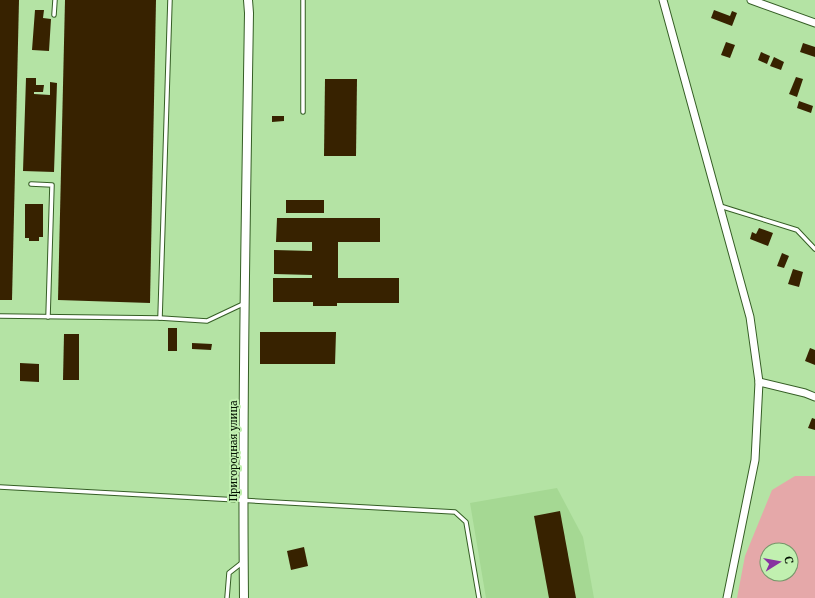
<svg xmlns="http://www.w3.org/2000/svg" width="815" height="598" font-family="Merriweather,serif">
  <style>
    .built { fill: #a5d893 }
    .green { fill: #e5a8a9; fill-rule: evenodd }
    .building { fill: #372200 }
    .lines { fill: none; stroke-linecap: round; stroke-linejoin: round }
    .service-casing { stroke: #355e25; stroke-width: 5.5 }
    .minor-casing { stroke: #355e25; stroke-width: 9 }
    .tertiary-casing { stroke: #355e25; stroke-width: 10 }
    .service { stroke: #fff; stroke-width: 3.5 }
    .minor { stroke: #fff; stroke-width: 7 }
    .tertiary { stroke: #fff; stroke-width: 8 }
    .labels { text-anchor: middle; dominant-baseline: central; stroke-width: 4; stroke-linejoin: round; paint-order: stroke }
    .street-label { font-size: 10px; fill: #031200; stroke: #c1f0b0 }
  </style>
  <rect width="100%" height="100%" fill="#b4e3a4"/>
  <path class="built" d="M 557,488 L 583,537 L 594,598 L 486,598 L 470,503 Z"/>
  <path class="green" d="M 795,476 L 815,476 L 815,598 L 737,598 L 745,556 L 772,490 ZM 767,550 L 791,550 L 791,574 L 767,574 Z"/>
  <g class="building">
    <path d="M 0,0 L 19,0 L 12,300 L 0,300 Z"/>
    <path d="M 65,0 L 156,0 L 150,303 L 58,300 Z"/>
    <path d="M 35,10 L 44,10 L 43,18 L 51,19 L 49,51 L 32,50 Z"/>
    <path d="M 714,10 L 730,16 L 732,11 L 737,13 L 732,26 L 711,18 Z"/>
    <path d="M 726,42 L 735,45 L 730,58 L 721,55 Z"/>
    <path d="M 803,43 L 815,47 L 815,57 L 800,52 Z"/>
    <path d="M 761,52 L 770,56 L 767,64 L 758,60 Z"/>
    <path d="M 774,57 L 784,62 L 781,70 L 770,66 Z"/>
    <path d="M 796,77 L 803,79 L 797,97 L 789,94 Z"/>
    <path d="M 26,78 L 36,78 L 36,85 L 44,85 L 43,92 L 34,92 L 34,94 L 50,95 L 50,82 L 57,83 L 54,172 L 23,171 Z"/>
    <path d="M 325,79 L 357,79 L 356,156 L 324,156 Z"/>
    <path d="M 799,101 L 813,106 L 811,113 L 797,108 Z"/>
    <path d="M 272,116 L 284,116 L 284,121 L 272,122 Z"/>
    <rect x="286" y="200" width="38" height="13"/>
    <path d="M 25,204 L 43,204 L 43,237 L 39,237 L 39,241 L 29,241 L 29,238 L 25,238 Z"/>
    <path d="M 277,218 L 380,218 L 380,242 L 338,242 L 338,278 L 399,278 L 399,303 L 337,303 L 337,306 L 313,306 L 313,302 L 273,302 L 273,278 L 312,278 L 312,275 L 274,274 L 274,250 L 312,251 L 312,242 L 276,242 Z"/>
    <path d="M 759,228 L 773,233 L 768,246 L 750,239 L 752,232 L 756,234 Z"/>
    <path d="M 782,253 L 789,256 L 784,268 L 777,266 Z"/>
    <path d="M 793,269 L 803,272 L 799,287 L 788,284 Z"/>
    <rect x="168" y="328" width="9" height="23"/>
    <path d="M 260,332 L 336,332 L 335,364 L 260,364 Z"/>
    <path d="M 64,334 L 79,334 L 79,380 L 63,380 Z"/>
    <path d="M 192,343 L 212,344 L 211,350 L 192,349 Z"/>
    <path d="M 810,348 L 815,350 L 815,365 L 805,361 Z"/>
    <path d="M 20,363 L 39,364 L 39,382 L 20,381 Z"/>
    <path d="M 812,418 L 815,419 L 815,430 L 808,428 Z"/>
    <path d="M 560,511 L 576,598 L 549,598 L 534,516 Z"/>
    <path d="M 304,547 L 308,566 L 291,570 L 287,551 Z"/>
  </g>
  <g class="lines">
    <defs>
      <g id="service">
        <path d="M 303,0 L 303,112"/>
        <path d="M 54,15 L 55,0"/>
        <path d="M 31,184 L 52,185 L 48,317"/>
        <path d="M 720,206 L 797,230 L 815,249"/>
        <path d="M 0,316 L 160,318 L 207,321 L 243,304"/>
        <path d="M 160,318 L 170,0"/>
        <path d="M 0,487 L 455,512 L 466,522 L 479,598"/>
        <path d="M 227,598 L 229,573 L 243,562"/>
      </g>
      <g id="minor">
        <path d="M 663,0 L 750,317 L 759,382 L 755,460 L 727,598"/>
        <path d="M 751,0 L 815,23"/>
        <path d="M 759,382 L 805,393 L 815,397"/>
      </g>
      <path id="tertiary" d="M 244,598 C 242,403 246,208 249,13 L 248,0"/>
    </defs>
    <use href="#service" class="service-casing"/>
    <use href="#minor" class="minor-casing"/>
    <use href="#tertiary" class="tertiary-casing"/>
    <use href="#service" class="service"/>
    <use href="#minor" class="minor"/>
    <use href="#tertiary" class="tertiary"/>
  </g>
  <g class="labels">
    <g class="street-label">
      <text transform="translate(233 451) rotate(-90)">Пригородная улица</text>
    </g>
  </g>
  <g transform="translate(779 562) rotate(79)"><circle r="19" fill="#c1f0b0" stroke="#75976a"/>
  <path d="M0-3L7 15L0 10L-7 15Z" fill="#8732a0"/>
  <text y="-6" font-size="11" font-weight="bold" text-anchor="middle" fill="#031200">С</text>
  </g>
</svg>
